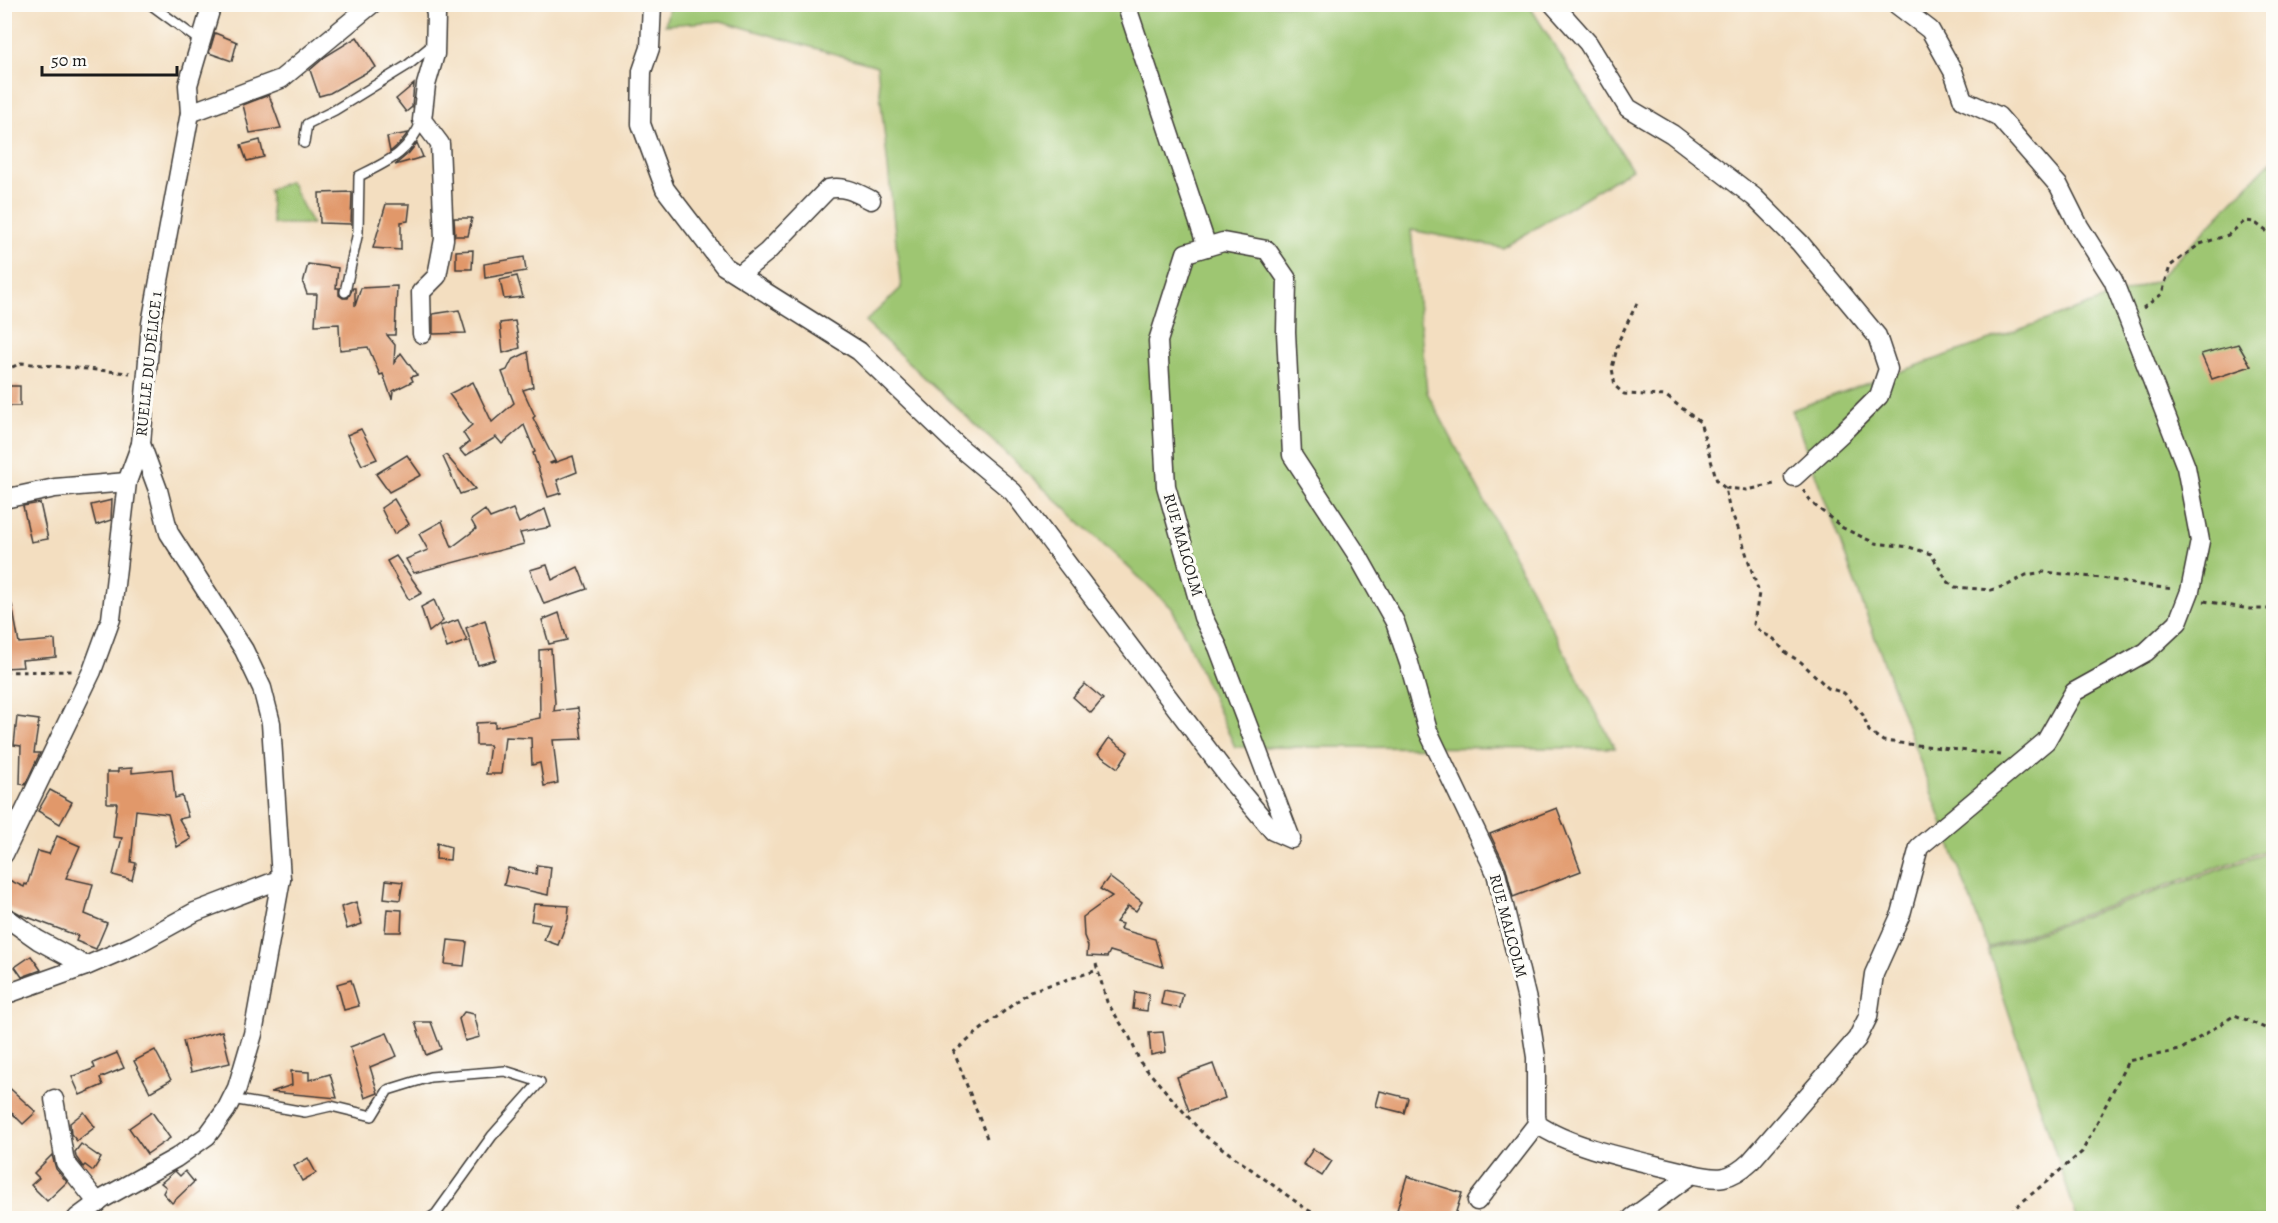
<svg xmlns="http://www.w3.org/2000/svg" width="2278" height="1223" font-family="Alegreya,serif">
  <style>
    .green { fill: #9ec672; stroke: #5d7147; stroke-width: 1.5 }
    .building { fill: #e1986a }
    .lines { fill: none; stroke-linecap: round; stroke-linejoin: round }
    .lane-casing { stroke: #3c3935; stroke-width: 12 }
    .street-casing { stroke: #3c3935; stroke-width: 21 }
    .path { stroke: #3c3935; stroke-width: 3; stroke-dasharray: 4.5 4.5; stroke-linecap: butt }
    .lane { stroke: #fff; stroke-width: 9 }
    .street { stroke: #fff; stroke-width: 18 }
    .labels { text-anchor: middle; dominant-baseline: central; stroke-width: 6; stroke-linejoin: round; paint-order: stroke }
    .street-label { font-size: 16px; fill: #1c1c1c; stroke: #fdfcf7 }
  </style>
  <rect width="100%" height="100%" fill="#fdfcf7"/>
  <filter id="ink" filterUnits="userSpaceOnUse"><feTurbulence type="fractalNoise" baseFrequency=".0167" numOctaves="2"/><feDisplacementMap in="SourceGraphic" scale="12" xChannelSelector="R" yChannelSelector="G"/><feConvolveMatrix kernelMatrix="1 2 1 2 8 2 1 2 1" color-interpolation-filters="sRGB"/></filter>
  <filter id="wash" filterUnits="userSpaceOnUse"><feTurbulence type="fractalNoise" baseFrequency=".008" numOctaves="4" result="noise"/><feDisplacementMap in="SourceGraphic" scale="24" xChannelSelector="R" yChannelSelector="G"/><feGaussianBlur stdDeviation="1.35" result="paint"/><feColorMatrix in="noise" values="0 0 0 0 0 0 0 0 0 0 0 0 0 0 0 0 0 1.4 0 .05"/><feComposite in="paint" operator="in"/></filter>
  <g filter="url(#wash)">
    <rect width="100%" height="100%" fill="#f3dec0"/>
    <g class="green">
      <path d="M 670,4 L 1529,5 L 1632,169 L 1503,248 L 1411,230 L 1427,392 L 1615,748 L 1235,747 L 1172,608 L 865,322 L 901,288 L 877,66 L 721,21 L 665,25 Z"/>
      <path d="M 2273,159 L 2273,848 L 1988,948 L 1792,410 L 2156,281 Z"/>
      <path d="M 290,181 L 312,224 L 273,224 L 269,190 Z"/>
      <path d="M 2273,851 L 2273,1218 L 2077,1218 L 1988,950 Z"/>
    </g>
    <g id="blocks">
      <g class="building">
        <path d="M 215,33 L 237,42 L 232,61 L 209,53 Z"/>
        <path d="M 357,37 L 376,67 L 330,93 L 319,96 L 310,70 L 326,56 Z"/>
        <path d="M 414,84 L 412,107 L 406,112 L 396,99 Z"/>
        <path d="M 269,95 L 281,128 L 250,133 L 243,105 Z"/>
        <path d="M 408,133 L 399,144 L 390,152 L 387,137 Z"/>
        <path d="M 260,140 L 264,157 L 247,161 L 241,145 Z"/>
        <path d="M 417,143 L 423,157 L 395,165 L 409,153 Z"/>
        <path d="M 352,192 L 351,224 L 320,223 L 319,193 Z"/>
        <path d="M 386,204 L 410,204 L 408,221 L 401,222 L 401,250 L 373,248 Z"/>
        <path d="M 454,218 L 472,218 L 468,236 L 455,236 Z"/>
        <path d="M 473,250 L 472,269 L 456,269 L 456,251 Z"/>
        <path d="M 524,257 L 526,271 L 485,278 L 484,264 Z"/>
        <path d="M 308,264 L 338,268 L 336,288 L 339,288 L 339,295 L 343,298 L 348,298 L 353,288 L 355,288 L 355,306 L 361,288 L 397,286 L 395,335 L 387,335 L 395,345 L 394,363 L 401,353 L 417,375 L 411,377 L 413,381 L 393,391 L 392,399 L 383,374 L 380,375 L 368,347 L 340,350 L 339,324 L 315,325 L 317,294 L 307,294 L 303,283 Z"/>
        <path d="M 517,276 L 523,297 L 504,299 L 500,280 Z"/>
        <path d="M 459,310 L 466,333 L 433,334 L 433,314 Z"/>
        <path d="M 515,321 L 520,348 L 503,353 L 500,323 Z"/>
        <path d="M 2238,344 L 2251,366 L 2212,379 L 2201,354 Z"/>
        <path d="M 528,352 L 533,387 L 523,390 L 535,416 L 533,418 L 555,461 L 550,463 L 551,464 L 573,456 L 577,472 L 557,480 L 561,493 L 548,497 L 533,453 L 535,452 L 524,425 L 502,444 L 496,437 L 465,456 L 460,450 L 469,442 L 463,433 L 472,425 L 449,394 L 473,382 L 492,422 L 514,403 L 502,372 L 507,370 L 512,360 Z"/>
        <rect x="5" y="386" width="15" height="20"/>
        <path d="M 361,429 L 377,459 L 362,465 L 347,435 Z"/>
        <path d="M 407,455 L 421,475 L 389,492 L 376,474 Z"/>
        <path d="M 446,455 L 475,489 L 460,494 L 443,457 Z"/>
        <path d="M 394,499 L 409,524 L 394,534 L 381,508 Z"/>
        <path d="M 112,500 L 111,520 L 96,525 L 91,505 Z"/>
        <path d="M 40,503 L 48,539 L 31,542 L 23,506 Z"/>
        <path d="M 513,509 L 519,523 L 545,509 L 551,527 L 520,533 L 524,544 L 414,573 L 406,559 L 428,550 L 419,534 L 442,521 L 452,547 L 476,529 L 471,520 L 485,510 L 490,518 Z"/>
        <path d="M 396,556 L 422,593 L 409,600 L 387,561 Z"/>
        <path d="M 547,565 L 552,580 L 578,567 L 587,589 L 544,604 L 530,570 Z"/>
        <path d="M 434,600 L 443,621 L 429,632 L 421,607 Z"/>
        <path d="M 12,605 L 19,643 L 55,640 L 56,657 L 22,660 L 23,667 L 4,668 L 4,606 Z"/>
        <path d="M 559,613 L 567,640 L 549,644 L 542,620 Z"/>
        <path d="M 458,620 L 467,641 L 447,648 L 440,626 Z"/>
        <path d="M 485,620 L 496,660 L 478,665 L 466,628 Z"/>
        <path d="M 551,649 L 555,703 L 554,711 L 578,708 L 582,739 L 553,740 L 558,783 L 544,786 L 540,763 L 532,765 L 531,738 L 505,737 L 501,774 L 486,774 L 490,745 L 476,745 L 476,723 L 495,722 L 495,727 L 540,718 L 539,650 Z"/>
        <path d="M 1085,684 L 1103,699 L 1091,713 L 1073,697 Z"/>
        <path d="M 17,717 L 39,720 L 34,753 L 40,753 L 25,785 L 20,784 L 21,746 L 14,745 Z"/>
        <path d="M 1109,738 L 1128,752 L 1118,768 L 1098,754 Z"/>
        <path d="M 132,768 L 132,773 L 172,769 L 175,798 L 182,796 L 188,817 L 179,819 L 191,839 L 177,847 L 168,814 L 136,810 L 131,862 L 136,863 L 132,880 L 113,875 L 122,838 L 113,837 L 117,803 L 107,803 L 107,772 L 118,772 L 118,769 Z"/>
        <path d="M 50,790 L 72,802 L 60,824 L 38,811 Z"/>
        <path d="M 1557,808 L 1581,871 L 1513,897 L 1506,868 L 1490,834 Z"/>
        <path d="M 57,836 L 80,846 L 66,878 L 93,884 L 85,914 L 107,923 L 96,949 L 76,941 L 78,936 L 22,915 L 4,905 L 4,890 L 9,880 L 24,887 L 25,884 L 27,885 L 38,851 L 49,854 Z"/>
        <path d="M 437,843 L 451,847 L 450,860 L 436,859 Z"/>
        <path d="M 537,865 L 551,867 L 548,895 L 504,885 L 508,868 L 536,874 Z"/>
        <path d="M 1109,877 L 1142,902 L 1136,911 L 1128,906 L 1116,922 L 1122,924 L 1120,929 L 1155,939 L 1163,967 L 1110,951 L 1107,957 L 1087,956 L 1088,946 L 1084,936 L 1083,917 L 1112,896 L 1100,889 Z"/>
        <path d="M 386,880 L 403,882 L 400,900 L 384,898 Z"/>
        <path d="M 356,902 L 362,924 L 347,929 L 341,907 Z"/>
        <path d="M 534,904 L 569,906 L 568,919 L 558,945 L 544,940 L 550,924 L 531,921 Z"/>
        <path d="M 387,909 L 402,910 L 401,932 L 385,932 Z"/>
        <path d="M 448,940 L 467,942 L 464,966 L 445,964 Z"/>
        <path d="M 31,956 L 41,970 L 22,977 L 15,967 Z"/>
        <path d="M 351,980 L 359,1006 L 344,1010 L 337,984 Z"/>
        <path d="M 1164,990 L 1183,994 L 1180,1008 L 1161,1004 Z"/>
        <path d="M 1135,992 L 1149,994 L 1147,1011 L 1133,1009 Z"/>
        <path d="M 464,1012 L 474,1014 L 480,1037 L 465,1041 L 459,1019 Z"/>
        <path d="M 415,1022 L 431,1022 L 441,1049 L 426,1055 Z"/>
        <path d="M 222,1031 L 230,1063 L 191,1072 L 183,1041 Z"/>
        <path d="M 1163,1032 L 1166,1052 L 1151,1055 L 1149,1033 Z"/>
        <path d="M 387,1033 L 397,1056 L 370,1067 L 378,1093 L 365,1098 L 350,1047 Z"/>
        <path d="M 155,1050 L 171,1080 L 150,1092 L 134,1061 Z"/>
        <path d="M 117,1053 L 124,1068 L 100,1078 L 103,1085 L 80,1095 L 72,1077 L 95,1068 L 93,1063 Z"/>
        <path d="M 1213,1064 L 1225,1098 L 1189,1111 L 1177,1077 Z"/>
        <path d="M 291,1071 L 309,1072 L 309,1080 L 330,1074 L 337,1098 L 271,1092 L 292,1085 Z"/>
        <path d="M 4,1083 L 36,1112 L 23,1124 L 4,1105 Z"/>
        <path d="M 1380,1091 L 1408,1098 L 1404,1113 L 1376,1106 Z"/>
        <path d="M 84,1112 L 95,1127 L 77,1141 L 71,1134 L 70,1123 Z"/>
        <path d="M 152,1112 L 170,1138 L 147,1154 L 129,1128 Z"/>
        <path d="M 81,1144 L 101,1158 L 93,1171 L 85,1165 L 83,1167 L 76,1157 L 75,1152 Z"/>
        <path d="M 1313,1149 L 1332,1161 L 1322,1176 L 1303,1164 Z"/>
        <path d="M 52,1155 L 56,1169 L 67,1182 L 47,1201 L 31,1185 L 39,1178 L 34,1173 Z"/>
        <path d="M 308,1158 L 316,1173 L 302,1181 L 294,1166 Z"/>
        <path d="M 175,1171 L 180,1176 L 185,1171 L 194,1182 L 172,1203 L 163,1193 L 166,1187 L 161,1183 Z"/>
        <path d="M 1407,1176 L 1462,1193 L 1454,1218 L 1424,1218 L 1397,1210 Z"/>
      </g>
    </g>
  </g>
  <g filter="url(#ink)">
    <use href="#blocks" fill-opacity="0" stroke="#3c3935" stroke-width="1.5"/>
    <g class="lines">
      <defs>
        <g id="lane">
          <path d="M 150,4 L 200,41"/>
          <path d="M 304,143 L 307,124 L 335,110 L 408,65 L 435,43"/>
          <path d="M 345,292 L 358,232 L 359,176 C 389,161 409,153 422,120"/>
          <path d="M 232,1099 L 305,1112 L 331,1106 L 372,1116 L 388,1090 L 430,1077 L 505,1071 L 540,1082 L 492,1136 L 436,1214 L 430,1218"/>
        </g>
        <g id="street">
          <path d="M 652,4 L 650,48 L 642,71 L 641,124 L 665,189 L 724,266 L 859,351 L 958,446 L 1013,492 L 1233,783 L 1273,831 L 1291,839 L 1218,647 L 1203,617 L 1166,486 L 1158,341 L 1186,253 L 1223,242 L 1267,250 L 1287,279 L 1286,332 L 1292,455 L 1358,556 L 1395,622 L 1409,663 L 1428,731 L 1496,873 L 1527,1000 L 1536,1057 L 1536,1114 L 1537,1124 L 1477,1201"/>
          <path d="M 1126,4 L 1207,247"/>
          <path d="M 1553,4 L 1588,43 L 1628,108 L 1672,134 L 1754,197 L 1800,243 L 1877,336 L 1888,369 L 1879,396 L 1842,433 L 1794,477"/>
          <path d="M 190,113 L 281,79 L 372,4"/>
          <path d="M 739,275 L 767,252 L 828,189 C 844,185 857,193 871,200"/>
          <path d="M 422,334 L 421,292 L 437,276 L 444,239 L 440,144 L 422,120 L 426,85 L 435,54 L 436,15 L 434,4"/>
          <path d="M 4,499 L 55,488 L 127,482"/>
          <path d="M 4,854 L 92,671 L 111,619 L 127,482 L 141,444"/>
          <path d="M 4,916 L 38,940 L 86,966"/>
          <path d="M 4,995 L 86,966 L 135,945 L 195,912 L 281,879"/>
          <path d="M 54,1099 L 65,1162 L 98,1203"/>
          <path d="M 1537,1124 C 1574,1150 1647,1162 1692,1174"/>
          <path d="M 77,1218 L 104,1198 L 176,1158 L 207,1136 L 226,1110 L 237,1088 L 253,1034 L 281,879 L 271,723 L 262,688 L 244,650 L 169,533 L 158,490 L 141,444 L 151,324 L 190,113 L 188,85 L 212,4"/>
          <path d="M 1632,1218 L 1692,1174 C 1718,1180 1730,1181 1751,1161 L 1857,1039 L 1868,1017 L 1874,974 L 1901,914 L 1919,847 L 2046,741 L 2074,692 L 2146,652 L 2178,622 L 2190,591 L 2200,541 L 2186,467 L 2113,280 L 2079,226 L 2059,186 L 1998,116 L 1963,100 L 1953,71 L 1930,30 L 1896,4"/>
        </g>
      </defs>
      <use href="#lane" class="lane-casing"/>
      <use href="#street" class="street-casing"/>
      <g class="path">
        <path d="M 1637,303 L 1619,340 L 1612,368 L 1615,386 L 1624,394 L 1666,396 L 1700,422 L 1717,481 L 1725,488 L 1729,507 L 1738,528 L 1759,593 L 1754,624 L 1761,632 L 1774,639 L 1786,653 L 1801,662 L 1828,688 L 1844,693 L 1863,715 L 1869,731 L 1883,741 L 2001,755"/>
        <path d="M 2143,308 L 2162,294 L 2170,266 L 2200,244 L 2228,235 L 2245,221 L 2254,222 L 2270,234 L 2274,233"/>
        <path d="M 4,371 L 21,363 L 130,373"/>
        <path d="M 1725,488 L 1747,490 L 1778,483"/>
        <path d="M 1803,490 L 1813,504 L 1843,528 L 1875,543 L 1909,547 L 1931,554 L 1947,581 L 1955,587 L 1991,590 L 2008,585 L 2026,575 L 2044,572 L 2102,578 L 2133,584 L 2173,589"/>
        <path d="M 2204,601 L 2250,609 L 2274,609"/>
        <path d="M 4,672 L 72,671"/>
        <path d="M 1096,964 L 1107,1002 L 1130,1038 L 1140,1062 L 1204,1135 L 1306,1209 L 1323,1218"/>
        <path d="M 987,1138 L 954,1052 L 979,1031 L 1030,991 L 1098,970"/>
        <path d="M 2003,1218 L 2082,1152 L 2128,1061 L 2180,1050 L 2235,1015 L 2274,1032"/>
      </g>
      <use href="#lane" class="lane"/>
      <use href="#street" class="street"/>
    </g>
  </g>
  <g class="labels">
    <g class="street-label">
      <text transform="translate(149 364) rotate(-84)">RUELLE DU DÉLICE 1</text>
      <text transform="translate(1183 545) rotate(74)">RUE MALCOLM</text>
      <text transform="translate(1508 926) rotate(75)">RUE MALCOLM</text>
    </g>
  </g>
  <rect width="2278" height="1223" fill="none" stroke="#fdfcf7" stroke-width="24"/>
  <path d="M42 66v9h135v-9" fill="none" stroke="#1c1c1c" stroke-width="3"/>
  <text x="51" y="66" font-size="18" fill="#1c1c1c" stroke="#fdfcf7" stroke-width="4.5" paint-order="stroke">50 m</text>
</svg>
